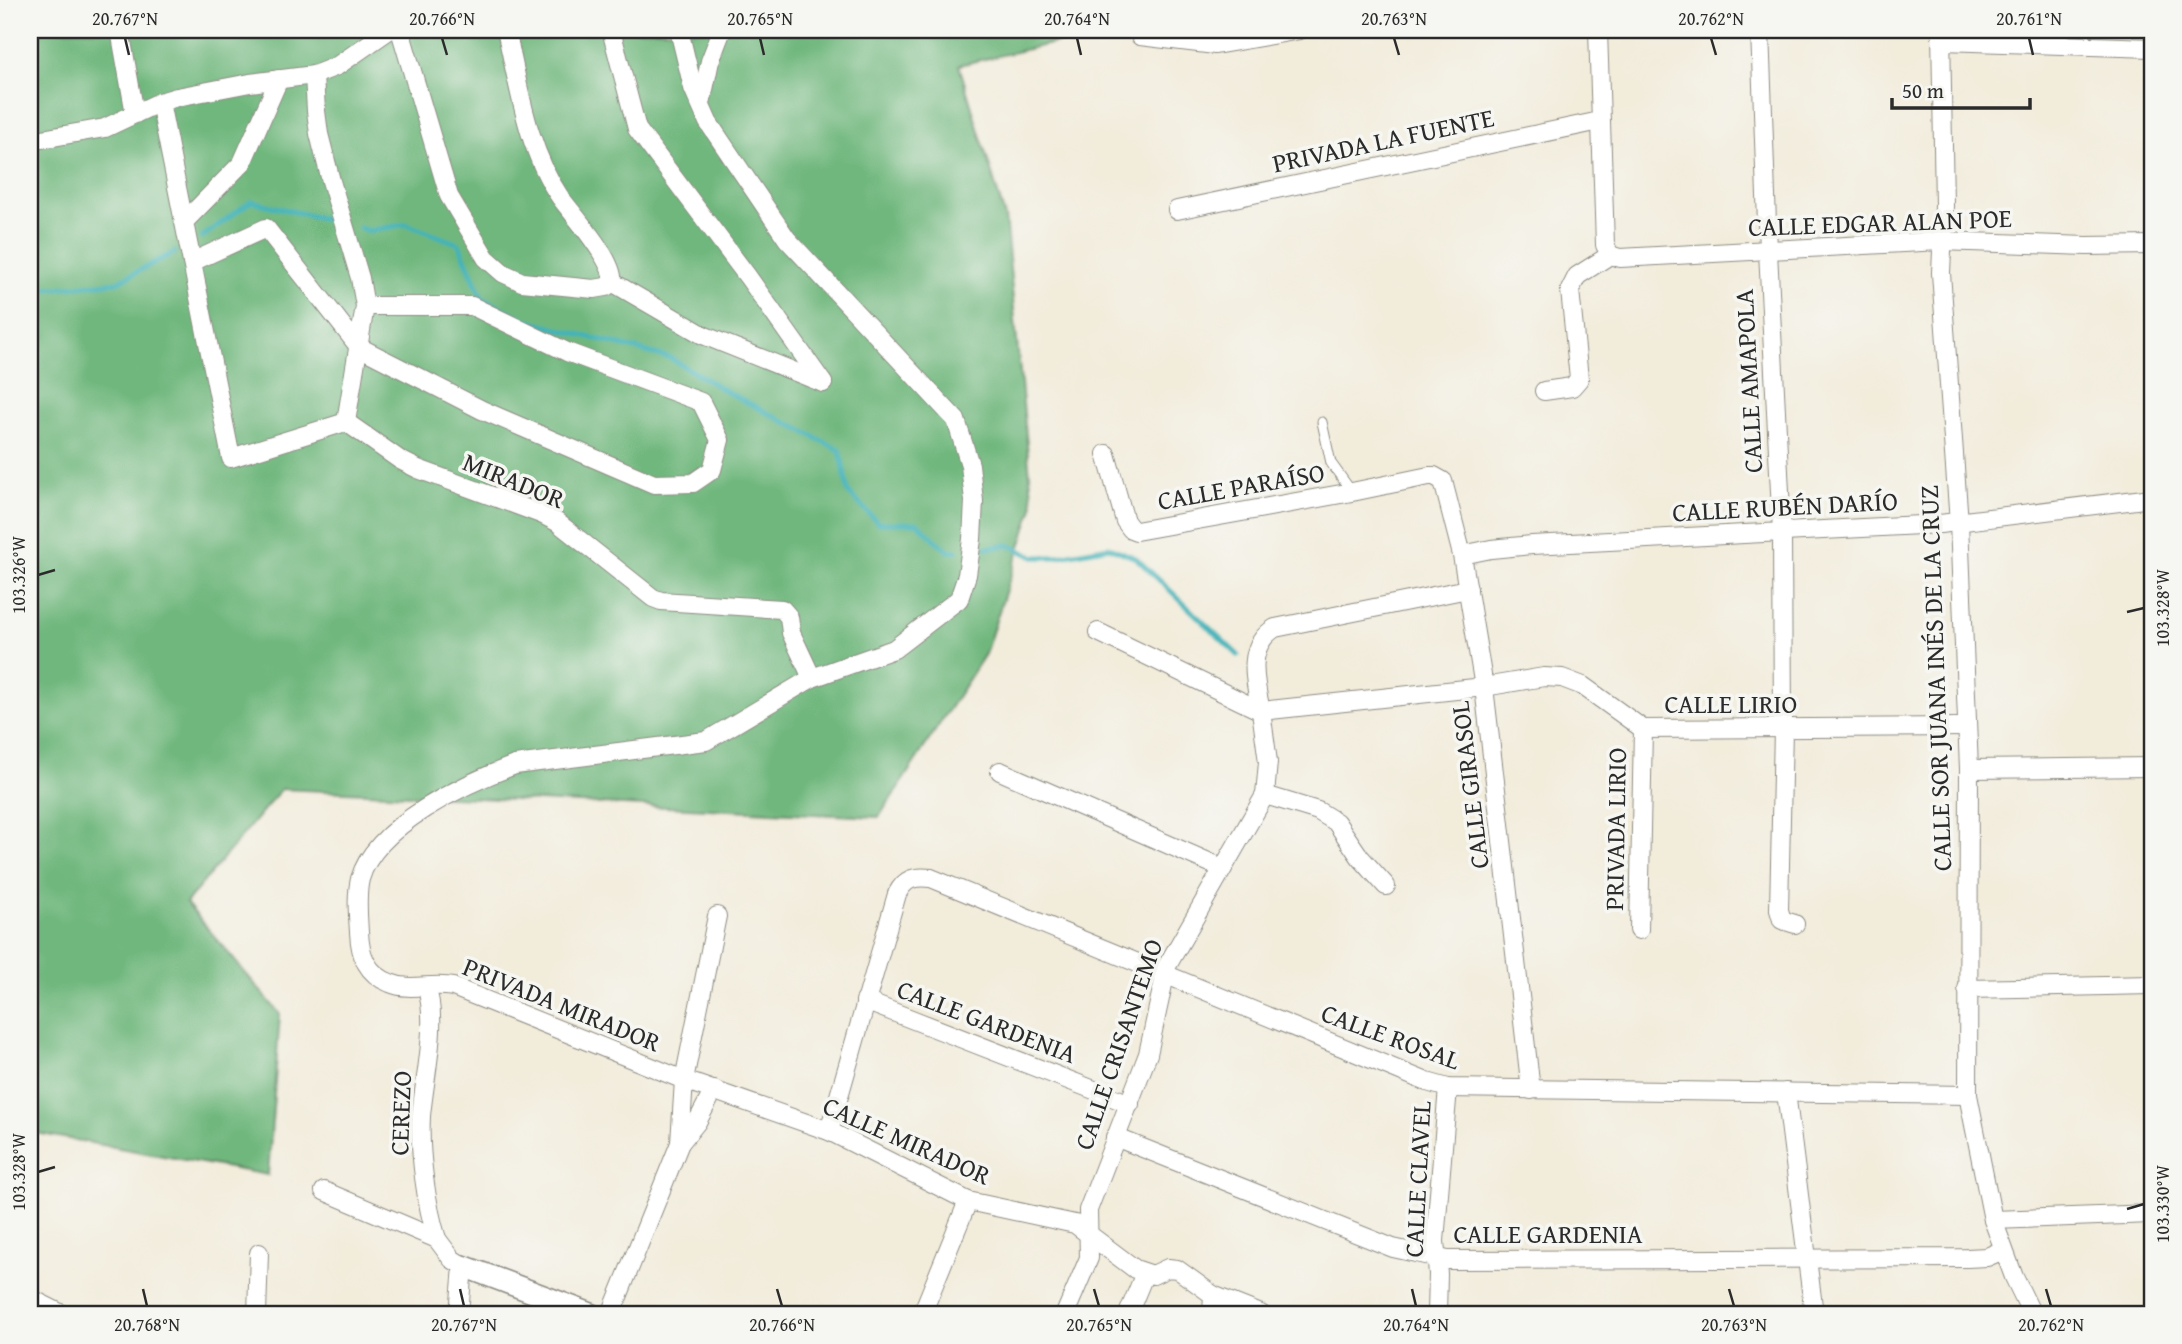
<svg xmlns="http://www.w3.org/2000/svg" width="2182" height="1344" font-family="'Gentium Book Plus',serif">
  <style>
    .forest { fill: #70b77d; stroke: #4e7154; stroke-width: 2 }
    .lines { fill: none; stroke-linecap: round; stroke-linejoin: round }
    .stream { stroke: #43b3b9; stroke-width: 5 }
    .service-casing { stroke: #8e8c83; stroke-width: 11 }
    .minor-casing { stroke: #8e8c83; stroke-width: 20 }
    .tertiary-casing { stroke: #8e8c83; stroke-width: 24 }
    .service { stroke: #fff; stroke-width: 9 }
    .minor { stroke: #fff; stroke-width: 18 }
    .tertiary { stroke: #fff; stroke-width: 21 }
    .ticks { fill: none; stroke: #2b2b2b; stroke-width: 2.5 }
    .labels { text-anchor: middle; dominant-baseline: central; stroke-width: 7; stroke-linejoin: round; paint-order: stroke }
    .street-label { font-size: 26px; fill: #2b2b2b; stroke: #f6f6f2 }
    .neatline { fill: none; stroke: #2b2b2b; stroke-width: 2.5 }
    .ticks-label { font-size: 18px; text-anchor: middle; fill: #2b2b2b }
  </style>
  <rect width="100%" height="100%" fill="#f6f6f2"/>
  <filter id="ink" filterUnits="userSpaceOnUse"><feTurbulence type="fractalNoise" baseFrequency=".0143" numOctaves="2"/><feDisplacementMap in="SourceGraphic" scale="14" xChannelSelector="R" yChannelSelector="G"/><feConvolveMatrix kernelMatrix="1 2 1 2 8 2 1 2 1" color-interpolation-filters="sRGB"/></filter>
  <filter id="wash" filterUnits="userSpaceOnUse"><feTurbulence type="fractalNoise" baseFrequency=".00686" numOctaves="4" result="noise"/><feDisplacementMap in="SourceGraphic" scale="28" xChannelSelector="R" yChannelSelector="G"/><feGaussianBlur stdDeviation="1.57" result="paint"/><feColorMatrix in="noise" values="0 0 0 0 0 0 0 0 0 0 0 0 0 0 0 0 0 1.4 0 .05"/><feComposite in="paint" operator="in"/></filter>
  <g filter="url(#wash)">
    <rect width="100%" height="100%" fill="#f2ecdb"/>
    <path class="forest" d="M 30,30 L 1111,30 L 959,65 L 1005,217 L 1033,507 L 985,654 L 879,817 L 281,789 L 186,903 L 280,1014 L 268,1175 L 30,1132 Z"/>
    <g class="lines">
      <g class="stream">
        <path d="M 360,228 L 369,231 L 406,224 L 459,244 L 482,298 L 528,321 L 670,358 L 729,393 L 840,450 L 848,492 L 878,523 L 917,523 L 948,551 L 956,551"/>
        <path d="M 202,237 L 251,201 L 328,220"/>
        <path d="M 30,300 L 46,289 L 117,282 L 175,252"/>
        <path d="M 986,548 L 1009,545 L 1034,557 L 1054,557 L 1109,547 L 1136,558 L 1238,655"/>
      </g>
    </g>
  </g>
  <g filter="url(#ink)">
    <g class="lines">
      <defs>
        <path id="service" d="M 1322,422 L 1331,463 L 1352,492"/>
        <g id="minor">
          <path d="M 120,30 L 135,114"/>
          <path d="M 400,30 L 449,196 L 486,258 L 503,273 L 522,282 L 594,289 L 606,287 L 612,282"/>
          <path d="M 506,30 C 519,86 527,149 560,197 C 573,215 616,262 612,282"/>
          <path d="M 611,30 L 637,129 L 748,277 L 823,383"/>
          <path d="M 679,30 L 693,88 L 708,122 L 787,239 L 956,420 L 970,465 L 974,501 L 972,539 L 967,575 L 959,599 L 894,649 L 812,678 L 706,741 L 515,765 C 466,783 375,825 360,879 C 356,896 358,915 359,932 C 360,956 367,974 390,983 C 411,992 432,982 453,987 L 684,1080 L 829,1131 L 968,1201 L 1075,1224 L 1135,1269 L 1153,1275 L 1168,1268 L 1177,1269 L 1213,1295 L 1261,1314"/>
          <path d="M 1598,30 L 1605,245 L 1610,255"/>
          <path d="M 1760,30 L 1768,251 L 1782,532 L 1783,729 L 1779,910 L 1782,920 L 1795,924"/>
          <path d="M 1941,30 L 1944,206 L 1941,273 L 1959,523 L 1969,769 L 1968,1095 L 1993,1220 L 2014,1277 L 2032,1314"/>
          <path d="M 1140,36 L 1215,45 L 1300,30"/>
          <path d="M 1942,41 L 2152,48"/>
          <path d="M 314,75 L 316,111 L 319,134 L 331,181 L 360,278 L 365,306 L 346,422"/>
          <path d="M 160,102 L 231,458 L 346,422"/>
          <path d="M 701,104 L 710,61 L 722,30"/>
          <path d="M 30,141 L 105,128 L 160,102 L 177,97 L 250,83 L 314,75 L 337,66 L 389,30"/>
          <path d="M 1177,210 L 1600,121"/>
          <path d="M 184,222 L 242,163 L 279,79"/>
          <path d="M 1610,255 L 1620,258 L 1941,241 L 2087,246 L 2152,245"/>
          <path d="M 192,262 L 266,228 L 359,347 L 482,410 L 654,484 L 693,483 L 712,470 L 720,440 L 701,402 L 567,352 L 472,306 L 365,306"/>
          <path d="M 612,282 L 703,335 L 823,383"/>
          <path d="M 1544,391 L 1572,387 L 1579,379 L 1570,290 L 1577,276 L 1610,255"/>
          <path d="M 346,422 L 400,460 L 418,469 L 541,514 L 557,522 L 653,598 L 661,601 L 782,609 L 789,617 L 791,633 L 812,678"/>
          <path d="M 1106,454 L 1125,521 L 1131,529 L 1136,531 L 1352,492 L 1429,476 L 1434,476 L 1443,481 L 1462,555 L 1484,687 L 1531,1090"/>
          <path d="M 1462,555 L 1491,549 L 1532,545 L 1940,524 L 2152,498"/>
          <path d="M 1468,589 L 1275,628 C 1245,646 1255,682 1261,711 L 1484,687 L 1544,677 L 1562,678 L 1583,686 L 1643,729 L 1967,727"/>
          <path d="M 1969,769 L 2152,767"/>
          <path d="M 1000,771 L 1222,868"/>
          <path d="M 1265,795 L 1318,811 L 1336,822 L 1360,857 L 1386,886"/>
          <path d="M 1639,930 L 1643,729"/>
          <path d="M 426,987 C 439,1019 424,1080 421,1116 C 419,1153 426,1204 437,1239"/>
          <path d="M 1967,989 L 2152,985"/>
          <path d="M 865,1001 L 1130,1104"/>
          <path d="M 1786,1092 L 1814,1314"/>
          <path d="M 829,1131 L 897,894 C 905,878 915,876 931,878 L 1427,1082 L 1448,1088 L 1968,1095"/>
          <path d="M 1115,1137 L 1393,1248 L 1448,1260 L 1967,1258 L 1987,1257 L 2003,1250"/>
          <path d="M 680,1143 L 684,1080 L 717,916"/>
          <path d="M 324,1191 L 437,1239 L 452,1259 L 463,1266 L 459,1314"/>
          <path d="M 1993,1220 L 2152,1214"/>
          <path d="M 30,1298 L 62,1314"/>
          <path d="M 257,1314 L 259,1253"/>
          <path d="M 611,1314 L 680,1143 L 697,1122 L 714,1090"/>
          <path d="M 922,1314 L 968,1201"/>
          <path d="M 1065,1314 L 1089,1258 L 1088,1210 L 1148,1054 L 1167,966 L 1265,795 L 1268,762 L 1261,711 L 1098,632"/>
          <path d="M 1128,1314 L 1145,1273"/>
          <path d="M 1212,1314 L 1213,1295"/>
          <path d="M 1437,1314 L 1438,1274 L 1435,1241 L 1448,1088"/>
        </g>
        <path id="tertiary" d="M 463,1266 L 591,1314"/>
      </defs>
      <use href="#service" class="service-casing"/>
      <use href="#minor" class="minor-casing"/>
      <use href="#tertiary" class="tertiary-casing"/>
      <use href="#service" class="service"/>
      <use href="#minor" class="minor"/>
      <use href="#tertiary" class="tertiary"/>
    </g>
  </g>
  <path class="ticks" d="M 125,38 L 129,55M 442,38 L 447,55M 760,38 L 764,55M 1077,38 L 1081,55M 1394,38 L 1399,55M 1711,38 L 1716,55M 2029,38 L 2033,55M 38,575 L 55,570M 2127,612 L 2144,608M 38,1172 L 55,1167M 2127,1209 L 2144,1204M 143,1289 L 147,1306M 460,1289 L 464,1306M 777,1289 L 782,1306M 1094,1289 L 1099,1306M 1412,1289 L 1416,1306M 1729,1289 L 1734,1306M 2046,1289 L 2051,1306"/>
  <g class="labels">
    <g class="street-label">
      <text transform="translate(1383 140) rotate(-12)">PRIVADA LA FUENTE</text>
      <text transform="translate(1880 222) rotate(-2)">CALLE EDGAR ALAN POE</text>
      <text transform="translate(1748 381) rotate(-93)">CALLE AMAPOLA</text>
      <text transform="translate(514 480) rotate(22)">MIRADOR</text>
      <text transform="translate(1241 486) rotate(-10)">CALLE PARAÍSO</text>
      <text transform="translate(1785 506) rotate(-3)">CALLE RUBÉN DARÍO</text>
      <text transform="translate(1935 678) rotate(-92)">CALLE SOR JUANA INÉS DE LA CRUZ</text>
      <text x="1731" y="703">CALLE LIRIO</text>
      <text transform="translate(1469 785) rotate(-97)">CALLE GIRASOL</text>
      <text transform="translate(1615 829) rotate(-89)">PRIVADA LIRIO</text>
      <text transform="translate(562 1004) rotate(22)">PRIVADA MIRADOR</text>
      <text transform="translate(987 1021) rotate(21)">CALLE GARDENIA</text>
      <text transform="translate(1391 1036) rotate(20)">CALLE ROSAL</text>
      <text transform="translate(1118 1044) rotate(-71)">CALLE CRISANTEMO</text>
      <text transform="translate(400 1113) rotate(-88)">CEREZO</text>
      <text transform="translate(907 1140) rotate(24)">CALLE MIRADOR</text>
      <text transform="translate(1417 1179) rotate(-87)">CALLE CLAVEL</text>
      <text x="1548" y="1233">CALLE GARDENIA</text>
    </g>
  </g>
  <rect width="2182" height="1344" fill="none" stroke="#f6f6f2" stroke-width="77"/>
  <path d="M1892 98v10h138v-10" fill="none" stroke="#2b2b2b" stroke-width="3.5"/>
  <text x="1902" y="98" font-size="21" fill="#2b2b2b" stroke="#f6f6f2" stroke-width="5" paint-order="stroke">50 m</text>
  <rect x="38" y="38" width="2106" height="1268" class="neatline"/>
  <g class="ticks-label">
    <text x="125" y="25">20.767°N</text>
    <text x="442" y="25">20.766°N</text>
    <text x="760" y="25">20.765°N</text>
    <text x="1077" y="25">20.764°N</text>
    <text x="1394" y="25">20.763°N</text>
    <text x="1711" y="25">20.762°N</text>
    <text x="2029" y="25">20.761°N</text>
    <text transform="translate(19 575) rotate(-90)" y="6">103.326°W</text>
    <text transform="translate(2163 608) rotate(-90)" y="6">103.328°W</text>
    <text transform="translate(19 1172) rotate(-90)" y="6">103.328°W</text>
    <text transform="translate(2163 1204) rotate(-90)" y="6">103.330°W</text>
    <text x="147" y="1331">20.768°N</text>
    <text x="464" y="1331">20.767°N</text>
    <text x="782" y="1331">20.766°N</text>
    <text x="1099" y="1331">20.765°N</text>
    <text x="1416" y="1331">20.764°N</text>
    <text x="1734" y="1331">20.763°N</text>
    <text x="2051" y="1331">20.762°N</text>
  </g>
</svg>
